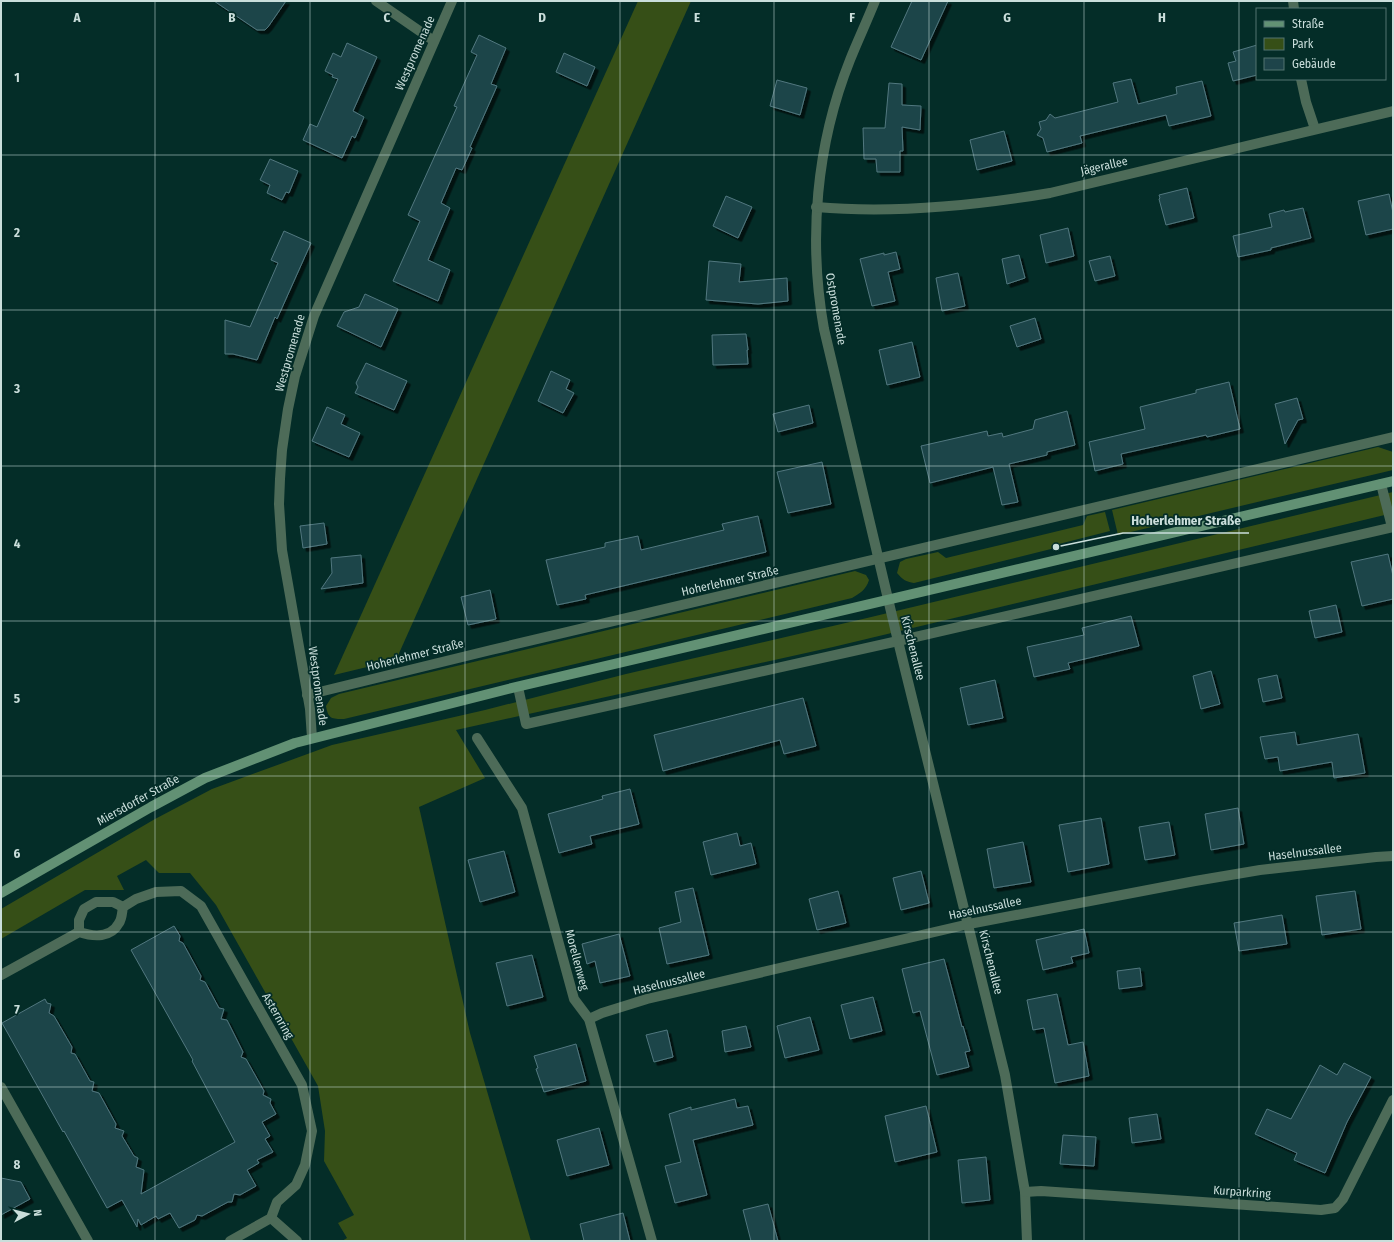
<svg xmlns="http://www.w3.org/2000/svg" width="1394" height="1242" font-family="'Fira Sans Condensed',sans-serif">
  <style>
    .green { fill: #364f17 }
    .building { fill: #1e444a; stroke: #51787f; filter: url(#shadow) }
    .lines { fill: none; stroke-linecap: round; stroke-linejoin: round }
    .lane { stroke: #4d6b58; stroke-width: 10 }
    .street { stroke: #4d6b58; stroke-width: 10 }
    .secondary { stroke: #629174; stroke-width: 10 }
    .grid { fill: none; stroke: #cadedb; stroke-width: 1; stroke-opacity: 0.55 }
    .labels { text-anchor: middle; dominant-baseline: central; stroke-width: 3.5; stroke-linejoin: round; paint-order: stroke }
    .street-label { font-size: 12px; fill: #cadedb; stroke: #042d28 }
    .grid-label { font-size: 13px; text-anchor: middle; font-weight: bold; fill: #cadedb; stroke: #042d28; stroke-width: 3.5; stroke-linejoin: round; paint-order: stroke }
    .leader { fill: none; stroke: #cadedb; stroke-width: 1.5 }
    .callout-dot { fill: #cadedb; stroke: #042d28; stroke-width: 1.5 }
    .callout-label { font-size: 13px; text-anchor: middle; font-weight: bold; fill: #cadedb; stroke: #042d28; stroke-width: 3.5; stroke-linejoin: round; paint-order: stroke }
  </style>
  <defs>
    <filter id="shadow"><feDropShadow dx="3.5" dy="3.5" stdDeviation="0" flood-color="#0009"/></filter>
  </defs>
  <rect width="100%" height="100%" fill="#042d28"/>
  <g class="green">
    <path d="M 638,1 L 691,1 L 396,660 L 334,675 Z"/>
    <path d="M 1378,447 L 1393,452 L 1393,470 L 1118,535 L 1112,510 Z"/>
    <path d="M 1393,492 L 1393,513 L 833,647 L 456,730 L 485,778 L 419,807 L 470,1033 L 531,1241 L 342,1241 L 347,1238 L 338,1223 L 354,1215 L 324,1161 L 325,1131 L 318,1086 L 216,905 L 190,873 L 159,873 L 146,860 L 117,876 L 124,890 L 85,890 L 1,939 L 1,909 L 155,819 L 212,789 L 332,745 L 485,710 L 626,674 L 867,618 Z"/>
    <path d="M 1105,512 L 1110,531 L 1055,545 L 1055,548 L 914,583 C 906,582 902,579 897,573 L 900,562 L 906,559 L 938,552 L 946,558 L 1083,525 L 1087,516 Z"/>
    <path d="M 855,571 L 866,575 L 869,580 C 866,590 860,593 852,598 L 344,719 C 332,719 328,719 326,706 L 331,698 L 339,694 Z"/>
  </g>
  <g class="building">
    <path d="M 214,1 L 286,1 L 268,27 L 265,30 L 257,30 Z"/>
    <path d="M 912,1 L 948,1 L 921,60 L 891,47 Z"/>
    <path d="M 479,35 L 506,48 L 491,84 L 497,86 L 470,147 L 472,148 L 462,170 L 456,168 L 441,203 L 450,208 L 428,260 L 450,270 L 438,301 L 393,281 L 420,221 L 408,215 L 457,107 L 454,106 L 477,55 L 471,52 Z"/>
    <path d="M 347,43 L 377,57 L 353,111 L 364,117 L 355,138 L 352,136 L 342,158 L 303,140 L 310,124 L 317,127 L 338,79 L 332,77 L 333,75 L 325,71 L 333,53 L 341,57 Z"/>
    <path d="M 1257,45 L 1257,75 L 1233,81 L 1228,63 L 1236,61 L 1233,52 Z"/>
    <path d="M 564,53 L 595,67 L 587,86 L 556,72 Z"/>
    <path d="M 1131,79 L 1138,104 L 1177,94 L 1176,87 L 1202,81 L 1211,116 L 1169,126 L 1166,115 L 1080,136 L 1082,143 L 1047,152 L 1043,138 L 1037,135 L 1041,129 L 1039,122 L 1046,120 L 1050,114 L 1055,118 L 1118,102 L 1113,83 Z"/>
    <path d="M 777,80 L 807,88 L 800,115 L 770,106 Z"/>
    <path d="M 889,83 L 902,84 L 902,105 L 921,106 L 920,130 L 902,127 L 903,151 L 900,151 L 900,172 L 877,172 L 876,159 L 864,159 L 863,128 L 885,128 Z"/>
    <path d="M 1004,131 L 1012,161 L 977,170 L 970,140 Z"/>
    <path d="M 270,159 L 298,171 L 289,193 L 286,192 L 282,200 L 267,193 L 270,185 L 260,180 Z"/>
    <path d="M 1187,188 L 1194,218 L 1166,225 L 1159,199 L 1160,198 L 1159,195 Z"/>
    <path d="M 1389,194 L 1393,213 L 1393,229 L 1366,235 L 1358,201 Z"/>
    <path d="M 726,196 L 752,207 L 738,238 L 713,226 Z"/>
    <path d="M 1303,208 L 1311,238 L 1271,248 L 1271,250 L 1238,257 L 1233,236 L 1272,227 L 1269,214 L 1284,210 L 1285,212 Z"/>
    <path d="M 1068,228 L 1074,256 L 1046,263 L 1040,235 Z"/>
    <path d="M 284,231 L 311,243 L 277,319 L 275,317 L 257,360 L 233,354 L 225,354 L 225,320 L 250,327 L 278,263 L 271,260 Z"/>
    <path d="M 896,252 L 900,269 L 888,272 L 895,301 L 872,306 L 860,259 L 884,253 L 884,255 Z"/>
    <path d="M 1019,255 L 1025,278 L 1007,284 L 1002,259 Z"/>
    <path d="M 1110,256 L 1115,276 L 1095,281 L 1089,261 Z"/>
    <path d="M 709,261 L 741,264 L 739,282 L 787,278 L 788,301 L 758,304 L 706,300 Z"/>
    <path d="M 958,273 L 965,306 L 942,311 L 936,278 Z"/>
    <path d="M 365,294 L 398,309 L 381,347 L 337,326 L 344,312 L 359,307 Z"/>
    <path d="M 1035,318 L 1041,339 L 1017,347 L 1010,326 Z"/>
    <path d="M 746,334 L 748,350 L 747,350 L 748,364 L 713,365 L 712,335 Z"/>
    <path d="M 912,342 L 920,377 L 887,385 L 879,350 Z"/>
    <path d="M 366,363 L 407,381 L 394,410 L 355,393 L 358,387 L 356,383 Z"/>
    <path d="M 551,371 L 570,380 L 566,389 L 574,393 L 563,413 L 538,401 Z"/>
    <path d="M 1229,382 L 1240,429 L 1207,437 L 1206,435 L 1121,454 L 1123,464 L 1095,471 L 1089,442 L 1145,429 L 1140,407 L 1196,393 L 1196,390 Z"/>
    <path d="M 1297,398 L 1303,419 L 1298,420 L 1285,444 L 1275,404 Z"/>
    <path d="M 809,405 L 813,423 L 778,432 L 773,414 Z"/>
    <path d="M 327,407 L 345,415 L 341,424 L 360,433 L 349,457 L 312,441 Z"/>
    <path d="M 1067,411 L 1075,445 L 1047,452 L 1047,455 L 1009,464 L 1018,502 L 1002,505 L 993,467 L 930,483 L 921,446 L 987,431 L 988,436 L 1002,433 L 1003,437 L 1033,429 L 1035,420 Z"/>
    <path d="M 822,462 L 831,504 L 788,513 L 777,472 Z"/>
    <path d="M 758,516 L 766,552 L 585,595 L 586,599 L 557,605 L 546,560 L 605,547 L 605,543 L 638,536 L 641,550 L 724,530 L 722,524 Z"/>
    <path d="M 324,523 L 327,544 L 303,548 L 300,526 Z"/>
    <path d="M 1388,554 L 1393,576 L 1393,599 L 1362,606 L 1351,562 Z"/>
    <path d="M 361,555 L 363,583 L 321,589 L 332,573 L 331,558 Z"/>
    <path d="M 490,590 L 496,619 L 468,625 L 461,597 Z"/>
    <path d="M 1336,605 L 1342,632 L 1315,638 L 1309,611 Z"/>
    <path d="M 1131,616 L 1139,646 L 1068,663 L 1070,669 L 1034,677 L 1027,647 L 1084,635 L 1082,628 Z"/>
    <path d="M 1211,671 L 1220,704 L 1201,709 L 1193,676 Z"/>
    <path d="M 1277,675 L 1282,698 L 1263,702 L 1258,679 Z"/>
    <path d="M 995,680 L 1003,718 L 968,725 L 960,688 Z"/>
    <path d="M 803,698 L 816,746 L 784,754 L 780,740 L 663,771 L 654,735 Z"/>
    <path d="M 1295,732 L 1297,745 L 1358,734 L 1365,773 L 1334,778 L 1332,762 L 1280,771 L 1278,757 L 1265,759 L 1260,737 Z"/>
    <path d="M 630,789 L 639,824 L 590,836 L 592,844 L 559,853 L 548,814 L 603,799 L 602,796 Z"/>
    <path d="M 1238,808 L 1244,844 L 1211,850 L 1205,814 Z"/>
    <path d="M 1101,818 L 1109,864 L 1068,872 L 1059,825 Z"/>
    <path d="M 1169,822 L 1175,855 L 1145,860 L 1139,827 Z"/>
    <path d="M 737,833 L 740,846 L 751,843 L 756,864 L 711,875 L 703,842 Z"/>
    <path d="M 1023,842 L 1031,882 L 994,888 L 987,849 Z"/>
    <path d="M 504,851 L 515,892 L 480,902 L 468,860 Z"/>
    <path d="M 921,871 L 929,903 L 901,910 L 893,878 Z"/>
    <path d="M 693,888 L 709,955 L 667,964 L 659,928 L 681,922 L 675,892 Z"/>
    <path d="M 838,891 L 846,923 L 817,930 L 809,899 Z"/>
    <path d="M 1355,891 L 1361,929 L 1322,935 L 1316,896 Z"/>
    <path d="M 1282,915 L 1287,944 L 1239,951 L 1234,923 Z"/>
    <path d="M 174,926 L 180,936 L 179,941 L 183,943 L 201,976 L 200,980 L 205,982 L 219,1008 L 224,1009 L 221,1019 L 227,1020 L 243,1052 L 241,1057 L 246,1059 L 264,1091 L 263,1095 L 271,1099 L 270,1103 L 276,1114 L 262,1122 L 270,1136 L 265,1139 L 273,1152 L 257,1160 L 259,1163 L 247,1170 L 256,1186 L 240,1195 L 234,1194 L 232,1202 L 228,1202 L 202,1216 L 197,1215 L 195,1220 L 179,1228 L 170,1213 L 158,1219 L 156,1216 L 141,1225 L 138,1219 L 137,1227 L 122,1200 L 107,1208 L 64,1131 L 63,1132 L 2,1023 L 45,999 L 47,1003 L 51,1004 L 49,1013 L 54,1016 L 72,1047 L 71,1053 L 75,1054 L 90,1081 L 94,1082 L 92,1091 L 99,1093 L 116,1124 L 115,1128 L 124,1131 L 122,1136 L 134,1156 L 138,1158 L 136,1167 L 144,1170 L 141,1194 L 235,1142 L 192,1061 L 193,1060 L 131,950 Z"/>
    <path d="M 1084,929 L 1089,953 L 1071,957 L 1073,963 L 1043,970 L 1036,940 Z"/>
    <path d="M 619,934 L 630,976 L 600,983 L 595,961 L 587,964 L 582,944 Z"/>
    <path d="M 532,955 L 543,997 L 507,1006 L 496,963 Z"/>
    <path d="M 944,959 L 962,1027 L 963,1026 L 970,1051 L 965,1052 L 969,1067 L 937,1075 L 920,1011 L 913,1013 L 902,969 Z"/>
    <path d="M 1140,968 L 1142,986 L 1119,989 L 1117,971 Z"/>
    <path d="M 1057,994 L 1068,1045 L 1083,1042 L 1089,1076 L 1055,1083 L 1044,1028 L 1033,1030 L 1027,1000 Z"/>
    <path d="M 873,997 L 882,1031 L 850,1039 L 841,1005 Z"/>
    <path d="M 810,1017 L 819,1050 L 785,1058 L 777,1026 Z"/>
    <path d="M 746,1026 L 751,1047 L 725,1052 L 722,1031 Z"/>
    <path d="M 667,1030 L 673,1057 L 654,1062 L 646,1035 Z"/>
    <path d="M 576,1044 L 586,1081 L 544,1092 L 536,1069 L 538,1068 L 534,1056 Z"/>
    <path d="M 1344,1063 L 1371,1077 L 1347,1122 L 1325,1173 L 1294,1160 L 1297,1153 L 1255,1134 L 1267,1109 L 1291,1119 L 1320,1065 L 1337,1075 Z"/>
    <path d="M 735,1099 L 737,1108 L 748,1106 L 753,1125 L 693,1140 L 707,1195 L 675,1203 L 665,1166 L 681,1162 L 669,1114 L 691,1107 L 691,1110 Z"/>
    <path d="M 926,1106 L 937,1152 L 895,1162 L 885,1116 Z"/>
    <path d="M 1157,1114 L 1161,1139 L 1132,1143 L 1129,1118 Z"/>
    <path d="M 599,1128 L 609,1165 L 567,1176 L 557,1140 Z"/>
    <path d="M 1063,1135 L 1096,1137 L 1094,1166 L 1060,1164 Z"/>
    <path d="M 986,1157 L 990,1200 L 962,1203 L 958,1160 Z"/>
    <path d="M 1,1178 L 21,1182 L 30,1199 L 1,1215 Z"/>
    <path d="M 768,1204 L 778,1241 L 751,1241 L 743,1210 Z"/>
    <path d="M 623,1213 L 630,1241 L 584,1241 L 580,1224 Z"/>
  </g>
  <g class="lines">
    <path class="lane" d="M 1381,484 L 1392,527"/>
    <g class="street">
      <path d="M 376,1 L 434,41"/>
      <path d="M 875,1 C 867,21 858,40 850,60 C 816,145 808,240 824,329 L 898,641 L 1005,1075 L 1025,1192 L 1027,1241"/>
      <path d="M 1293,1 L 1294,9"/>
      <path d="M 1301,79 L 1306,102 L 1315,129"/>
      <path d="M 816,207 C 894,214 973,206 1050,193 L 1393,111"/>
      <path d="M 518,687 L 526,724 L 898,641 L 1393,527"/>
      <path d="M 307,695 L 491,650 L 1393,437"/>
      <path d="M 312,738 L 310,709 L 282,550 L 279,504 L 280,479 L 282,450 L 288,409 L 295,376 L 314,316 L 452,1"/>
      <path d="M 477,738 L 522,808 L 574,999 L 589,1019 L 652,1241"/>
      <path d="M 79,932 L 79,920 L 84,909 L 96,902 L 113,902 L 123,907"/>
      <path d="M 1,975 L 79,932 C 94,937 111,938 119,923 C 122,919 122,912 123,907 L 136,899 L 156,892 L 181,891 L 201,906 L 302,1085 L 312,1131 L 305,1165 L 296,1185 L 277,1202 L 271,1218 L 230,1241"/>
      <path d="M 589,1019 L 602,1013 L 647,999 L 969,924 L 1195,881 L 1260,870 L 1376,857 L 1393,856"/>
      <path d="M 1,1087 L 88,1241"/>
      <path d="M 1025,1192 L 1041,1191 L 1321,1210 L 1335,1208 L 1343,1199 L 1393,1100"/>
      <path d="M 271,1218 L 297,1241"/>
    </g>
    <path class="secondary" d="M 1,893 L 151,807 L 205,778 L 295,743 L 508,689 L 1393,481"/>
  </g>
  <path class="grid" d="M 155,1 L 155,1241M 310,1 L 310,1241M 465,1 L 465,1241M 620,1 L 620,1241M 774,1 L 774,1241M 929,1 L 929,1241M 1084,1 L 1084,1241M 1239,1 L 1239,1241M 1,155 L 1393,155M 1,310 L 1393,310M 1,466 L 1393,466M 1,621 L 1393,621M 1,776 L 1393,776M 1,932 L 1393,932M 1,1087 L 1393,1087"/>
  <g class="labels">
    <g class="street-label">
      <text transform="translate(415 53) rotate(-66)">Westpromenade</text>
      <text transform="translate(1104 166) rotate(-13)">Jägerallee</text>
      <text transform="translate(836 309) rotate(80)">Ostpromenade</text>
      <text transform="translate(290 353) rotate(-74)">Westpromenade</text>
      <text transform="translate(730 581) rotate(-13)">Hoherlehmer Straße</text>
      <text transform="translate(913 648) rotate(76)">Kirschenallee</text>
      <text transform="translate(415 655) rotate(-14)">Hoherlehmer Straße</text>
      <text transform="translate(318 686) rotate(82)">Westpromenade</text>
      <text transform="translate(138 800) rotate(-29)">Miersdorfer Straße</text>
      <text transform="translate(1305 852) rotate(-7)">Haselnussallee</text>
      <text transform="translate(985 908) rotate(-12)">Haselnussallee</text>
      <text transform="translate(577 960) rotate(75)">Morellenweg</text>
      <text transform="translate(991 962) rotate(76)">Kirschenallee</text>
      <text transform="translate(669 982) rotate(-14)">Haselnussallee</text>
      <text transform="translate(278 1016) rotate(60)">Asternring</text>
      <text transform="translate(1242 1192) rotate(4)">Kurparkring</text>
    </g>
  </g>
  <g class="grid-label">
    <text x="77" y="22">A</text>
    <text x="232" y="22">B</text>
    <text x="387" y="22">C</text>
    <text x="542" y="22">D</text>
    <text x="697" y="22">E</text>
    <text x="852" y="22">F</text>
    <text x="1007" y="22">G</text>
    <text x="1162" y="22">H</text>
    <text x="17" y="82">1</text>
    <text x="17" y="237">2</text>
    <text x="17" y="393">3</text>
    <text x="17" y="548">4</text>
    <text x="17" y="703">5</text>
    <text x="17" y="858">6</text>
    <text x="17" y="1014">7</text>
    <text x="17" y="1169">8</text>
  </g>
  <path class="leader" d="M1056 547L1123 533H1249"/>
  <circle class="callout-dot" cx="1056" cy="547" r="4"/>
  <g class="callout-label">
    <text x="1186" y="525">Hoherlehmer Straße</text>
  </g>
  <rect width="1394" height="1242" fill="none" stroke="#cadedb" stroke-width="4"/>
  <rect x="1256" y="8" width="130" height="72" fill="#042d28" stroke="#537470"/>
  <rect x="1264" y="21" width="20" height="6" fill="#629174" stroke="#537470"/>
  <text x="1292" y="28" font-size="12" fill="#cadedb">Straße</text>
  <rect x="1264" y="38" width="20" height="12" fill="#364f17" stroke="#537470"/>
  <text x="1292" y="48" font-size="12" fill="#cadedb">Park</text>
  <rect x="1264" y="58" width="20" height="12" fill="#1e444a" stroke="#537470"/>
  <text x="1292" y="68" font-size="12" fill="#cadedb">Gebäude</text>
  <g transform="translate(28 1214) rotate(83)" stroke="#042d28" stroke-width="3" paint-order="stroke">
  <path d="M0-3L7 15L0 10L-7 15Z" fill="#cadedb"/>
  <text y="-6" font-size="11" font-weight="bold" text-anchor="middle" fill="#cadedb">N</text>
  </g>
</svg>
